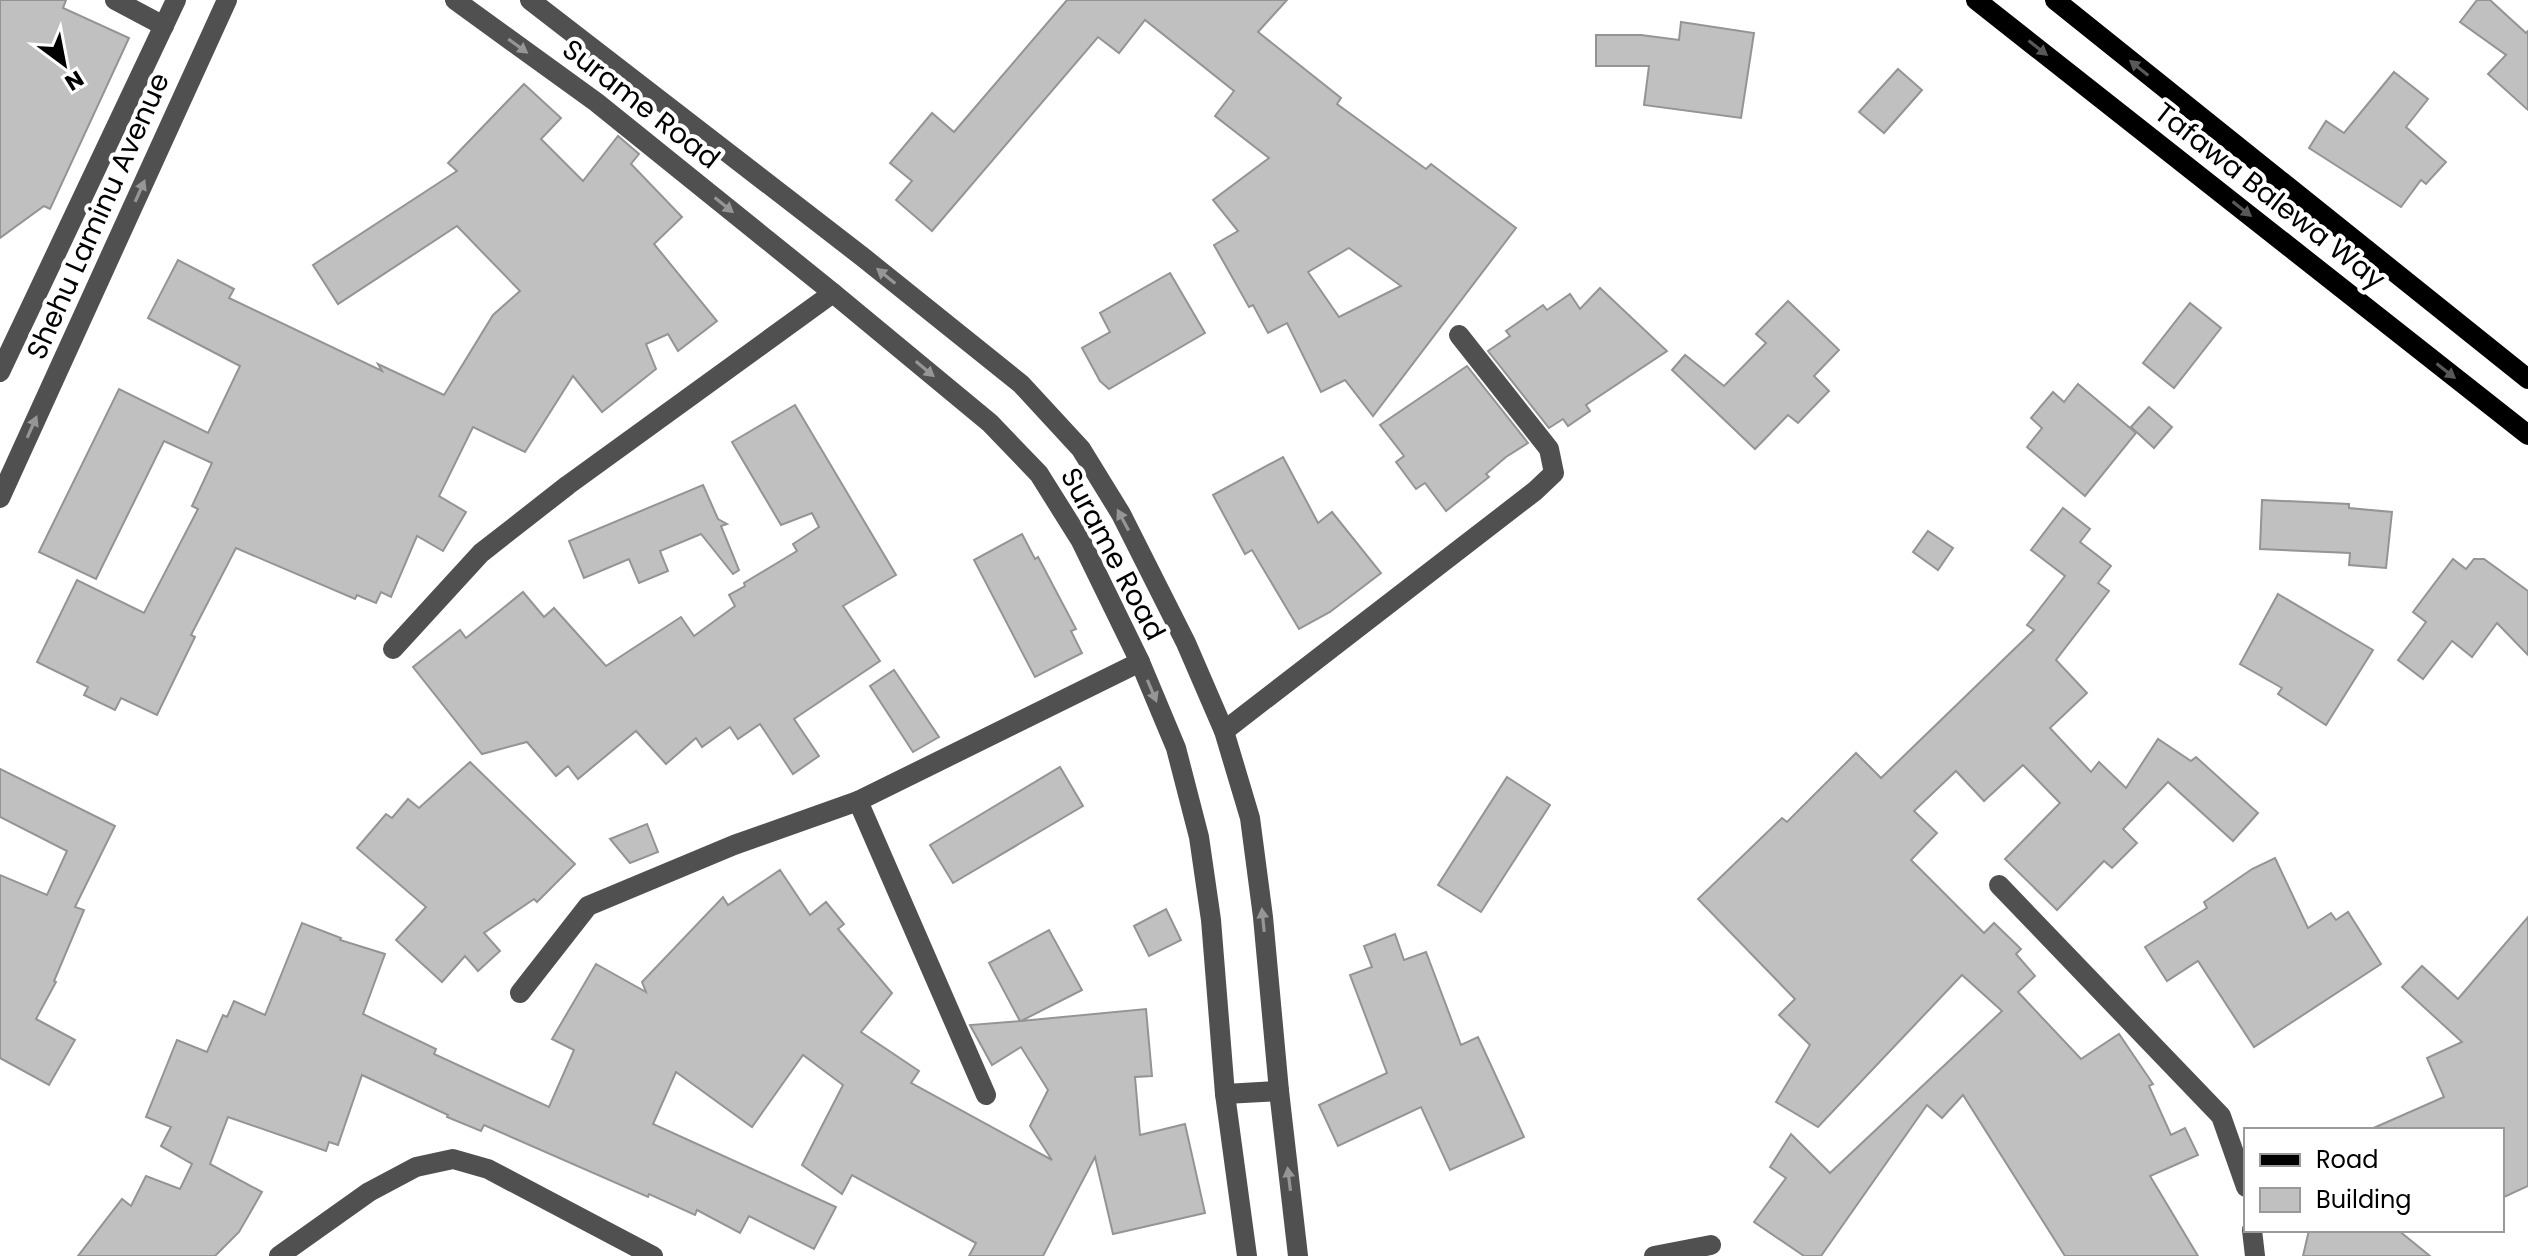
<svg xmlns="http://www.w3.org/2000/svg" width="2528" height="1256" font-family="Poppins,sans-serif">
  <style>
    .building { fill: #c0c0c0; stroke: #949494; stroke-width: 2; fill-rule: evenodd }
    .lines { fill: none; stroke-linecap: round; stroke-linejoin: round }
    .minor { stroke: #505050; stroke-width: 20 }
    .major { stroke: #000; stroke-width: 20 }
    .oneway { fill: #969696 }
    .oneway2 { fill: #595959 }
    .labels { text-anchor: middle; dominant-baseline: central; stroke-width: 8; stroke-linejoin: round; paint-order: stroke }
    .street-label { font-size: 28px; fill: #000; stroke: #fff }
  </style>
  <rect width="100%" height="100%" fill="#fff"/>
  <g class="building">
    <path d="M 0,0 L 66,0 L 63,8 L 129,38 L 50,209 L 44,206 L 0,238 Z"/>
    <path d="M 1067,0 L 1287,0 L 1258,32 L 1341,98 L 1337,104 L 1426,169 L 1431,164 L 1516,228 L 1373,416 L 1345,380 L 1321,392 L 1287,323 L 1268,333 L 1253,305 L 1249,307 L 1214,245 L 1238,231 L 1213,200 L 1269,158 L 1215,116 L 1234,91 L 1145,20 L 1119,53 L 1098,37 L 932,231 L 896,200 L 912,181 L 890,163 L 932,113 L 954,132 ZM 1349,248 L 1401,286 L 1339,317 L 1308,272 Z"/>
    <path d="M 2477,0 L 2490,0 L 2526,33 L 2528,31 L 2528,110 L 2488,74 L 2506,55 L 2460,22 Z"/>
    <path d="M 1681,22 L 1754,33 L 1741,118 L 1644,105 L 1649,66 L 1596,66 L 1596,35 L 1641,35 L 1679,40 Z"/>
    <path d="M 1898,69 L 1922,90 L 1884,133 L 1859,112 Z"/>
    <path d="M 2394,72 L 2428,99 L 2406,127 L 2446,162 L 2426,184 L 2421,180 L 2401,207 L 2309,148 L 2326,121 L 2344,133 Z"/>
    <path d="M 524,84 L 561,118 L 541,139 L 583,181 L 618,136 L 639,154 L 631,164 L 682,217 L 654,244 L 717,321 L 678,351 L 668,334 L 646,344 L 656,369 L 602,412 L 573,376 L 525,452 L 473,427 L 439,496 L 466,512 L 443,551 L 417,536 L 391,597 L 381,592 L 376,603 L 357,595 L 355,599 L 236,548 L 191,635 L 195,637 L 157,715 L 121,698 L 115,710 L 84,695 L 88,687 L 37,662 L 77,580 L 144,613 L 198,509 L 192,506 L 212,463 L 164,441 L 96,579 L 39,552 L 119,389 L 208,433 L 240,366 L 148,318 L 178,260 L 234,289 L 229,298 L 382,371 L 378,364 L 444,395 L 493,315 L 520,291 L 457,226 L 338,304 L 313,265 L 457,171 L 448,163 Z"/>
    <path d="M 1170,273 L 1205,333 L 1109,389 L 1100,381 L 1082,348 L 1110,332 L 1100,313 Z"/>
    <path d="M 1600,288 L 1667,351 L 1586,405 L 1590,411 L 1568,426 L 1563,419 L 1549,428 L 1488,351 L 1510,336 L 1506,331 L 1543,305 L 1547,310 L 1570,294 L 1580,309 Z"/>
    <path d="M 1788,301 L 1839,350 L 1814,376 L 1829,391 L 1798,423 L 1788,415 L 1755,449 L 1672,370 L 1685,355 L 1724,386 L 1766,343 L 1756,334 Z"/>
    <path d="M 2190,303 L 2221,328 L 2174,388 L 2143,363 Z"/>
    <path d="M 1467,366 L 1528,443 L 1506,457 L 1486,474 L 1489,477 L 1446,511 L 1425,483 L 1416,489 L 1396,462 L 1404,456 L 1380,425 Z"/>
    <path d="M 2078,384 L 2136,433 L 2085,496 L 2027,447 L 2042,428 L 2031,418 L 2053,392 L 2064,402 Z"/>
    <path d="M 795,405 L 896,575 L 843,606 L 880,661 L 794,719 L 819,756 L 793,774 L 760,724 L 738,739 L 730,727 L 702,747 L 696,738 L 666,764 L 636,731 L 578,779 L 568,766 L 556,776 L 527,742 L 482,754 L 413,667 L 460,630 L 466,638 L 523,592 L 544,617 L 554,608 L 606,666 L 681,617 L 694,636 L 735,606 L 729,595 L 745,586 L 744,583 L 797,551 L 793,544 L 819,527 L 812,513 L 781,525 L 732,442 Z"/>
    <path d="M 2149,407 L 2172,427 L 2154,448 L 2131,427 Z"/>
    <path d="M 1283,457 L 1318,523 L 1332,512 L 1381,573 L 1330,612 L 1299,629 L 1252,550 L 1245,554 L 1213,495 Z"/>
    <path d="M 703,485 L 718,519 L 727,524 L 721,526 L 739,570 L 733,574 L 701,534 L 660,551 L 668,571 L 639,583 L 629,559 L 584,578 L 569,541 Z"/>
    <path d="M 2262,500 L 2349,504 L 2349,508 L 2392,512 L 2386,568 L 2349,565 L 2350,553 L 2260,549 Z"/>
    <path d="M 2063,508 L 2090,529 L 2080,542 L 2111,566 L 2098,583 L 2109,591 L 2056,660 L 2087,693 L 2050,728 L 2091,772 L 2099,762 L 2126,788 L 2158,739 L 2191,761 L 2196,757 L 2258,813 L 2233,841 L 2168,782 L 2123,829 L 2137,843 L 2112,868 L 2104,861 L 2057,910 L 2005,859 L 2060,803 L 2023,765 L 1984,801 L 1956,771 L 1914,811 L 1937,833 L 1911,860 L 1984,933 L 1994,923 L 2021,949 L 2016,954 L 2035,976 L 2018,992 L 2081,1059 L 2119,1034 L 2153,1084 L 2149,1086 L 2171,1135 L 2185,1128 L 2198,1155 L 2150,1176 L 2198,1256 L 2065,1256 L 1963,1095 L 1942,1118 L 1927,1105 L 1821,1256 L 1804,1256 L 1754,1222 L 1786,1178 L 1770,1167 L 1791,1134 L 1830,1173 L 2002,1011 L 1962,975 L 1818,1127 L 1776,1102 L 1810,1045 L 1779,1015 L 1795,999 L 1698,899 L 1782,818 L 1787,822 L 1856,753 L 1881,778 L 2034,630 L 2027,625 L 2065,576 L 2031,550 Z"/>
    <path d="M 1928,531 L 1953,548 L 1938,570 L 1913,552 Z"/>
    <path d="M 1022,534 L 1035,559 L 1038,557 L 1076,629 L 1071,631 L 1082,653 L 1035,677 L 974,560 Z"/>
    <path d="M 2453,559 L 2466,569 L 2474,559 L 2484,559 L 2528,591 L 2528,655 L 2497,623 L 2472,657 L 2452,641 L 2423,679 L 2398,660 L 2426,622 L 2413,612 Z"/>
    <path d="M 2278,594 L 2373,650 L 2326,725 L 2278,694 L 2282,688 L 2240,664 Z"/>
    <path d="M 894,670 L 939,737 L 913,752 L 870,686 Z"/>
    <path d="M 470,762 L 575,864 L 537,902 L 534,899 L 484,933 L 500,951 L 478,971 L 465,956 L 442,982 L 396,940 L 426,907 L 357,848 L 386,814 L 392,818 L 408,799 L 419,808 Z"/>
    <path d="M 1060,767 L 1083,806 L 953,883 L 930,845 Z"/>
    <path d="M 0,769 L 115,826 L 75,907 L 84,910 L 54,981 L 56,982 L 36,1019 L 75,1040 L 49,1085 L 0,1058 L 0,875 L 47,895 L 67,851 L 0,817 Z"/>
    <path d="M 1507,777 L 1550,805 L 1481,912 L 1438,885 Z"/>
    <path d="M 647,824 L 658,852 L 630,863 L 610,839 Z"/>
    <path d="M 2275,858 L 2308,928 L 2331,913 L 2336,920 L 2348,912 L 2381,964 L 2254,1047 L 2198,961 L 2167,981 L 2145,947 L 2207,908 L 2204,902 L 2252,869 Z"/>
    <path d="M 780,870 L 810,915 L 826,902 L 844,924 L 838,929 L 892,993 L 861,1032 L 919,1071 L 911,1083 L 1052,1160 L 1030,1126 L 1048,1090 L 1021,1047 L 992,1065 L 970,1025 L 1020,1021 L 989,963 L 1049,930 L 1082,990 L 1021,1021 L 1146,1009 L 1152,1076 L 1135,1077 L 1140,1135 L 1185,1124 L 1205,1213 L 1113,1234 L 1095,1157 L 1043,1256 L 969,1256 L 976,1243 L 852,1175 L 842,1194 L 802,1165 L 843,1085 L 803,1055 L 752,1127 L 676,1072 L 653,1124 L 836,1207 L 814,1249 L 749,1216 L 740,1233 L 697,1210 L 695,1215 L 649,1194 L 648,1197 L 484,1125 L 481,1131 L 447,1117 L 448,1115 L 362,1075 L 338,1145 L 329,1142 L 326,1151 L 228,1117 L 210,1164 L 262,1192 L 239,1232 L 215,1256 L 78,1256 L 122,1199 L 131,1206 L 146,1176 L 180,1189 L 192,1164 L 161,1146 L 171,1127 L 146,1117 L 177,1040 L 207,1052 L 223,1015 L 227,1017 L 234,1001 L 265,1015 L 302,923 L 341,938 L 340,940 L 385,954 L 363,1014 L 436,1049 L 434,1054 L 549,1107 L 574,1050 L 552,1039 L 596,964 L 646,992 L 642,982 L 723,897 L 728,905 Z"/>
    <path d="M 1166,909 L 1181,940 L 1149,956 L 1134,926 Z"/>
    <path d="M 2528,917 L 2528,1186 L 2502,1198 L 2502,1130 L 2369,1130 L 2444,1097 L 2427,1058 L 2462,1042 L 2402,987 L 2422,966 L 2458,999 Z"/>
    <path d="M 1395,934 L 1404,960 L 1426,952 L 1461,1045 L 1478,1037 L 1524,1137 L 1450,1170 L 1421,1107 L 1338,1146 L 1319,1105 L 1387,1073 L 1350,975 L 1372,967 L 1364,946 Z"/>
    <path d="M 2309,1230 L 2398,1230 L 2430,1256 L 2303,1256 Z"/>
  </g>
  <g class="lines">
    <g class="minor">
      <path d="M 115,0 L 164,26"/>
      <path d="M 455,0 L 596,102 L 833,293 L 990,423 L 1039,474 L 1081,541 L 1140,662 L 1176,748 L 1199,837 L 1211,920 L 1225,1094 L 1247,1256"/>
      <path d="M 530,0 L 864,258 L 1021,384 L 1081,449 L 1121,514 L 1186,643 L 1224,731 L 1250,818 L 1263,917 L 1279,1091 L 1298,1256"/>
      <path d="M 0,372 L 176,0"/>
      <path d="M 0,498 L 227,0"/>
      <path d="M 393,649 L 481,553 L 568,485 L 833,293"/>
      <path d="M 1224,731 L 1535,491 L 1554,473 L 1549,449 L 1459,335"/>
      <path d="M 858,801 L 986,1095"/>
      <path d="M 1999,885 L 2221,1116 L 2246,1187"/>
      <path d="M 520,993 L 588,906 L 734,845 L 858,801 L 1140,662"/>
      <path d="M 1225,1094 L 1279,1091"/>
      <path d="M 2252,1230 L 2255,1256"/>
      <path d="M 279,1256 L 369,1192 L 416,1167 L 453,1159 L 488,1169 L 653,1256"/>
      <path d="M 1654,1256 L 1711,1245"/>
    </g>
    <g class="major">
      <path d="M 1976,0 L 2528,435"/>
      <path d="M 2055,0 L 2528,379"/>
    </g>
  </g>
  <defs><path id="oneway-solid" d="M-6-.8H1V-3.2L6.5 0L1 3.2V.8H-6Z" transform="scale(2)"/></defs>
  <g class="oneway">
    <use href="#oneway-solid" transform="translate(518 46) rotate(36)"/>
    <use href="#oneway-solid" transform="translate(140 191) rotate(-66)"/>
    <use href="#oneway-solid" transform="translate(724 205) rotate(39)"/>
    <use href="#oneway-solid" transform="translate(886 276) rotate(-141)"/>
    <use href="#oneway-solid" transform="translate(925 369) rotate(40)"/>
    <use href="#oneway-solid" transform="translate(32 427) rotate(-66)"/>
    <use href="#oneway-solid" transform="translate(1123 520) rotate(-118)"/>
    <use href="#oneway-solid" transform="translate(1152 691) rotate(67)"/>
    <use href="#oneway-solid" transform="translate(1263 920) rotate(-96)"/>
    <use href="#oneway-solid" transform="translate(1289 1179) rotate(-97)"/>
  </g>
  <g class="oneway2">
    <use href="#oneway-solid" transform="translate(2038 48) rotate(38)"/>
    <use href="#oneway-solid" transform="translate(2139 68) rotate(-141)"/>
    <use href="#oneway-solid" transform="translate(2242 209) rotate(38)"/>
    <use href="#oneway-solid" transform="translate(2446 371) rotate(38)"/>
  </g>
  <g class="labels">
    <g class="street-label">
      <text transform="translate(641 104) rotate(38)">Surame Road</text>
      <text transform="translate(2270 196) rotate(38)">Tafawa Balewa Way</text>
      <text transform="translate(98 216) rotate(-66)">Shehu Laminu Avenue</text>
      <text transform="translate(1113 554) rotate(62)">Surame Road</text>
    </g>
  </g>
  <rect x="2244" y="1128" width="260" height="104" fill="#ffffff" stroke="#999999" stroke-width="2"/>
  <rect x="2260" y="1154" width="40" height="12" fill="#000000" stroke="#999999" stroke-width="2"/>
  <text x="2316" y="1168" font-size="24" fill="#000000">Road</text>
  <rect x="2260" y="1188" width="40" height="24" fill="#c0c0c0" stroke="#999999" stroke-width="2"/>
  <text x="2316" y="1208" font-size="24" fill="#000000">Building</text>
  <g transform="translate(64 64) rotate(148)" stroke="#ffffff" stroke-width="6" paint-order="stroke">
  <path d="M0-6L14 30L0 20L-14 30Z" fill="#000000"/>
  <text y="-12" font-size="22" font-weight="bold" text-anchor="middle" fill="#000000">N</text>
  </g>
</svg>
